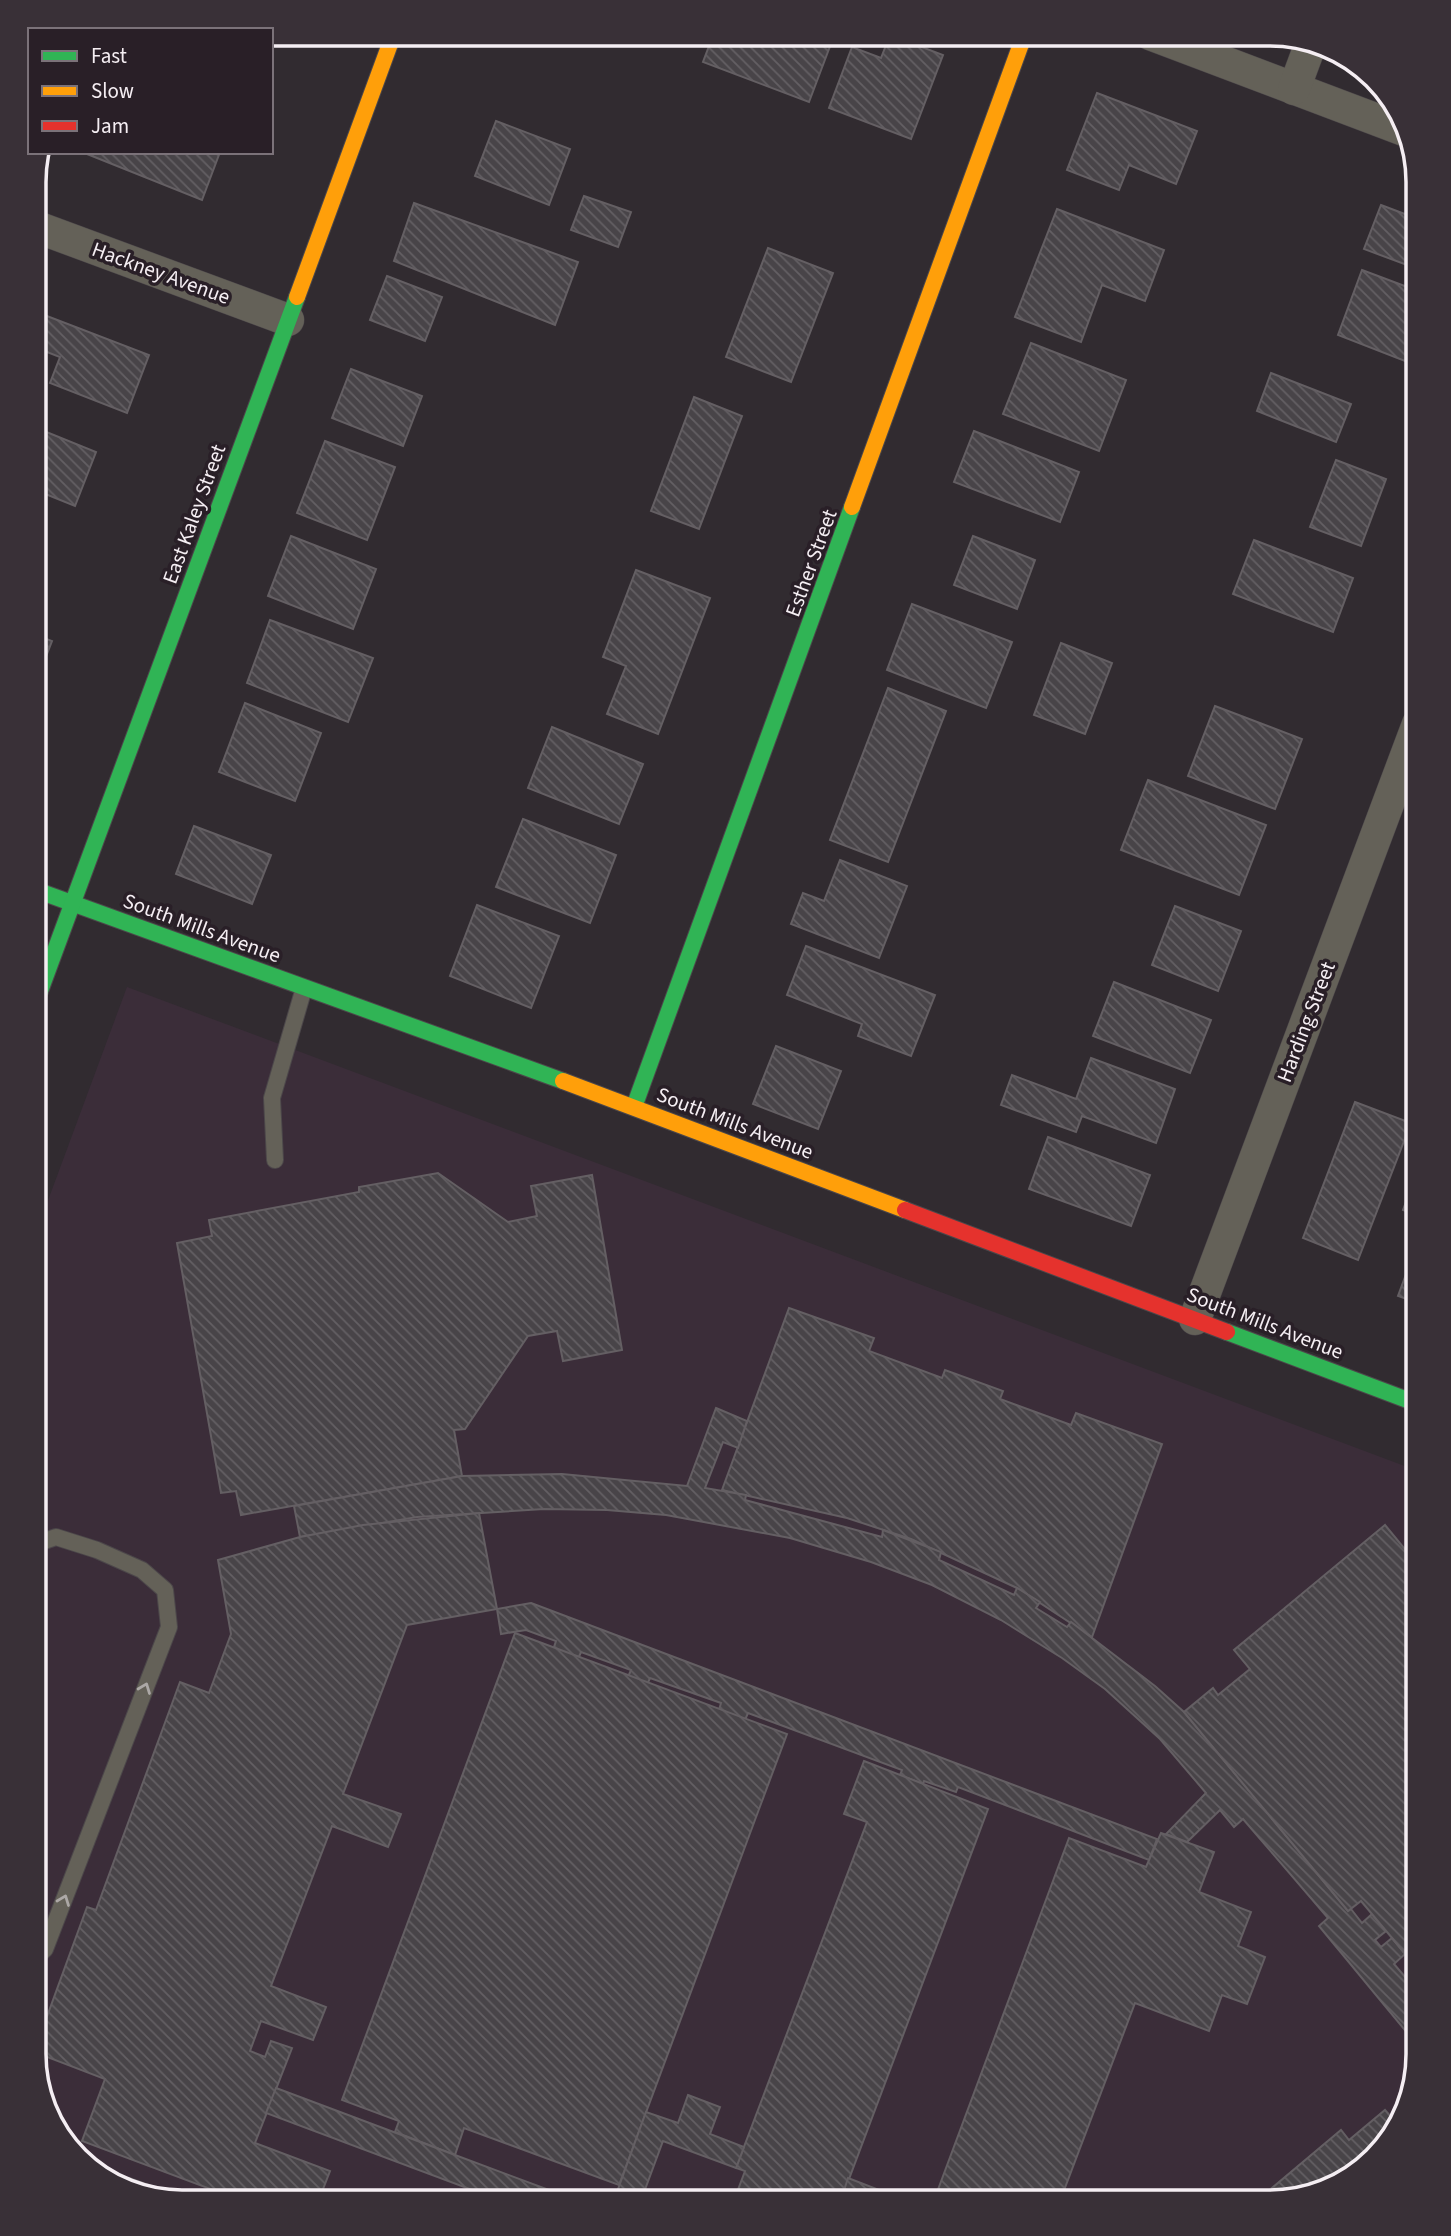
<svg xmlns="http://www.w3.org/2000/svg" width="1451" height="2236" font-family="'Source Sans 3',sans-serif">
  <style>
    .built { fill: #3b2d39 }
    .building { fill: url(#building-back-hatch); stroke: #645f63; stroke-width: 2 }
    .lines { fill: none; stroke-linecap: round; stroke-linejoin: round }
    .lane-casing { stroke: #4c474a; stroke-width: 18 }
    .street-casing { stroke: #4c474a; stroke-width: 33 }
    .fast-casing { stroke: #4c474a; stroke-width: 18 }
    .slow-casing { stroke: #4c474a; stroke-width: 18 }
    .jam-casing { stroke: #4c474a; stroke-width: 18 }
    .lane { stroke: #646158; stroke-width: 16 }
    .street { stroke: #646158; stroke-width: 32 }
    .fast { stroke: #30b455; stroke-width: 16 }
    .slow { stroke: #ff9f0a; stroke-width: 16 }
    .jam { stroke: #e5322d; stroke-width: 16 }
    .oneway { stroke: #aca8a6 }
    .labels { text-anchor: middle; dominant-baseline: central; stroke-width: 7; stroke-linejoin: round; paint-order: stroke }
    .street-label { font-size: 21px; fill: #f5eef3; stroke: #291f27 }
    .rim { fill: none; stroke: #f5eef3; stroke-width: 3.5 }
  </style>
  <defs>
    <pattern id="building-back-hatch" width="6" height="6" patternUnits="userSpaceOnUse" patternTransform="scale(1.75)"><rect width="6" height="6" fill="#484448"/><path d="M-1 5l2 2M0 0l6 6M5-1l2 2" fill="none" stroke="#635f63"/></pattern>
  </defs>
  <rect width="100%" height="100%" fill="#312b30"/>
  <path class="built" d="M 127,987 L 1418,1471 L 1418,2055 L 1398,2129 L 1343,2183 L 1270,2203 L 172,2202 L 99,2178 L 53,2128 L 33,2054 L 33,1241 Z"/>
  <g class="building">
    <path d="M 714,33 L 835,33 L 809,102 L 703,62 Z"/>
    <path d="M 890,35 L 943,55 L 911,139 L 829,108 L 852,47 L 881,58 Z"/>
    <path d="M 1097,93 L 1197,131 L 1176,184 L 1129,165 L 1119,190 L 1067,170 Z"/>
    <path d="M 496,121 L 570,149 L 549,205 L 475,176 Z"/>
    <path d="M 82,152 L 220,152 L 202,200 Z"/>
    <path d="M 584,196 L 631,212 L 618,247 L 571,230 Z"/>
    <path d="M 414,203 L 578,262 L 555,325 L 394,261 Z"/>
    <path d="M 1381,205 L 1418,219 L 1418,269 L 1364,249 Z"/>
    <path d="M 1057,209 L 1164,250 L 1145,301 L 1102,285 L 1081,342 L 1015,317 Z"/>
    <path d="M 768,248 L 833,273 L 791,382 L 726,357 Z"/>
    <path d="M 1362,270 L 1418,291 L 1418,366 L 1338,335 Z"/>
    <path d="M 387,276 L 442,297 L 425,341 L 370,320 Z"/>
    <path d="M 39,313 L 149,355 L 127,413 L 50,383 L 60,357 L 34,347 L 34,327 Z"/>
    <path d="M 1031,343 L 1126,380 L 1099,451 L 1003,414 Z"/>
    <path d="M 351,369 L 422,396 L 403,446 L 332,418 Z"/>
    <path d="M 1271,373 L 1351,404 L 1336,442 L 1257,411 Z"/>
    <path d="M 694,397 L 742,416 L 699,529 L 651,511 Z"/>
    <path d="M 34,427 L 96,452 L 75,506 L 33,489 Z"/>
    <path d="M 974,431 L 1079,472 L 1060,522 L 954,482 Z"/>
    <path d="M 325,441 L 395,467 L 367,540 L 297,513 Z"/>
    <path d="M 1336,460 L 1386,479 L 1361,546 L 1310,527 Z"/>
    <path d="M 291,536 L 376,569 L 353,629 L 268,596 Z"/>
    <path d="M 973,536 L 1035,560 L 1017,609 L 954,585 Z"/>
    <path d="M 1254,540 L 1353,578 L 1333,632 L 1233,594 Z"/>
    <path d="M 636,570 L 710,598 L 658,734 L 607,714 L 626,666 L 603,657 Z"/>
    <path d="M 912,604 L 1012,642 L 986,708 L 887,670 Z"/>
    <path d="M 270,620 L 373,658 L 348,722 L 247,683 Z"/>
    <path d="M 33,634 L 52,641 L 33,690 Z"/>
    <path d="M 1061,643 L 1112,663 L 1085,734 L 1034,715 Z"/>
    <path d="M 888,688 L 946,711 L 888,862 L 830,840 Z"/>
    <path d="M 245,703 L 321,733 L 295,801 L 219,772 Z"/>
    <path d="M 1215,706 L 1302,739 L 1275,809 L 1188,776 Z"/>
    <path d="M 552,727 L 643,764 L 619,824 L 528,788 Z"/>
    <path d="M 1148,780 L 1266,825 L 1239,895 L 1121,850 Z"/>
    <path d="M 523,819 L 616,855 L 590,923 L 496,887 Z"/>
    <path d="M 194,826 L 271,855 L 252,904 L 176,874 Z"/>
    <path d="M 840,860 L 907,886 L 879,958 L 791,924 L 803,893 L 824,901 Z"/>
    <path d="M 477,905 L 559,936 L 531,1008 L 450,976 Z"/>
    <path d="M 1175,906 L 1241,931 L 1218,991 L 1152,965 Z"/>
    <path d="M 806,946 L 935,995 L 911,1056 L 858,1036 L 862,1024 L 787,995 Z"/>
    <path d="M 1114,982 L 1211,1020 L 1190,1073 L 1093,1036 Z"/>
    <path d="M 1418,1035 L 1418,1060 L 1409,1057 Z"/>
    <path d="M 776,1046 L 841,1071 L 818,1129 L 753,1104 Z"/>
    <path d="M 1091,1058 L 1175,1089 L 1156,1143 L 1082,1116 L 1076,1132 L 1001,1105 L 1012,1075 L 1076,1099 Z"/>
    <path d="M 1355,1102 L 1411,1123 L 1358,1260 L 1303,1238 Z"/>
    <path d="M 1048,1137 L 1150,1175 L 1131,1226 L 1029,1189 Z"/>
    <path d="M 1418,1170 L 1418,1216 L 1403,1210 Z"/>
    <path d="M 438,1173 L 508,1222 L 537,1216 L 531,1186 L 592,1175 L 622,1350 L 563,1361 L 557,1331 L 528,1336 L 465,1429 L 454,1430 L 462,1476 L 241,1515 L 236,1491 L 221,1493 L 177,1243 L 212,1236 L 209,1220 L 359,1192 L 359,1187 Z"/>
    <path d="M 1418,1242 L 1418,1303 L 1398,1296 Z"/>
    <path d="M 789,1308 L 874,1338 L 869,1351 L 942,1378 L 945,1370 L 1003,1391 L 1000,1399 L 1071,1425 L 1076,1413 L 1162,1444 L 1092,1637 L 1017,1588 L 911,1539 L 847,1518 L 722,1490 Z"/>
    <path d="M 716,1408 L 747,1421 L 738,1448 L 723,1442 L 705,1488 L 746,1495 L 745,1500 L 882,1537 L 883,1530 L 941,1552 L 939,1560 L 1014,1595 L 1017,1588 L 1040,1602 L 1036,1608 L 1067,1627 L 1071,1622 L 1155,1686 L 1184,1712 L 1348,1911 L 1351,1909 L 1362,1923 L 1372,1914 L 1386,1931 L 1375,1940 L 1381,1947 L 1392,1938 L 1405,1954 L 1394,1964 L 1418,1992 L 1418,2046 L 1319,1926 L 1328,1918 L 1243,1819 L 1234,1827 L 1220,1810 L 1187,1842 L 1166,1834 L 1206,1793 L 1160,1739 L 1105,1689 L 1062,1658 L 1001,1620 L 932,1585 L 871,1562 L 790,1538 L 666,1515 L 607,1510 L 544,1509 L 417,1517 L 300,1537 L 294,1506 L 462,1476 L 562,1474 L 687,1486 Z"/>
    <path d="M 479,1513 L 497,1609 L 407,1625 L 343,1794 L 401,1814 L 388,1847 L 332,1826 L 271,1986 L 326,2007 L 313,2040 L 261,2021 L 250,2051 L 265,2057 L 271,2041 L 292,2048 L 255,2143 L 330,2171 L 318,2202 L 221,2202 L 224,2194 L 82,2141 L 105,2079 L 34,2052 L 87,1907 L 96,1910 L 180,1682 L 209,1693 L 231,1634 L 218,1560 L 300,1537 L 363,1525 Z"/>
    <path d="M 1385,1525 L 1418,1565 L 1418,1969 L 1361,1901 L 1348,1911 L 1184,1712 L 1213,1688 L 1218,1695 L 1250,1669 L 1234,1650 Z"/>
    <path d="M 531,1603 L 1157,1839 L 1149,1860 L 958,1787 L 956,1792 L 924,1781 L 923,1784 L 900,1775 L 902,1770 L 748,1713 L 745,1720 L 719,1710 L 721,1703 L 650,1678 L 647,1685 L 628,1677 L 631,1670 L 581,1652 L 578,1659 L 553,1650 L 556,1641 L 526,1630 L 501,1634 L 497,1609 Z"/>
    <path d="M 515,1633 L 787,1734 L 619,2185 L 464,2128 L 455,2155 L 395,2132 L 399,2121 L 342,2100 Z"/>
    <path d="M 864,1761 L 988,1809 L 840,2203 L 733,2203 L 745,2171 L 736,2168 L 867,1822 L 844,1814 Z"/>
    <path d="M 1161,1833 L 1214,1852 L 1199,1892 L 1251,1912 L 1238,1946 L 1265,1957 L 1247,2004 L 1222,1995 L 1209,2031 L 1135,2003 L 1060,2201 L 1065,2203 L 933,2203 L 1069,1838 L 1146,1867 Z"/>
    <path d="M 276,2088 L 455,2155 L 584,2203 L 507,2203 L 266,2113 Z"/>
    <path d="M 688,2095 L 720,2107 L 710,2134 L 744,2147 L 736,2168 L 663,2141 L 640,2203 L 613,2203 L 646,2112 L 678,2123 Z"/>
    <path d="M 1385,2110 L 1399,2126 L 1398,2129 L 1343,2183 L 1270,2203 L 1254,2203 L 1341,2130 L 1349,2140 Z"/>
    <path d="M 129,2178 L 196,2202 L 172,2202 L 126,2187 Z"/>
    <path d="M 848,2178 L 887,2193 L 883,2203 L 840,2203 Z"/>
    <path d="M 887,2193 L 912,2203 L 883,2203 Z"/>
  </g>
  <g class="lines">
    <defs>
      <g id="lane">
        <path d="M 275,1160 L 272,1098 L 304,988"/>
        <path d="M 33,1960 L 45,1949 L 169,1627 L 165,1590 L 142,1570 L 97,1550 L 56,1537 L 33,1545"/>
        <path d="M 52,2126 L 57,2133"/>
      </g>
      <g id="street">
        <path d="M 1150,34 L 1404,130"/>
        <path d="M 1294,89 L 1311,43"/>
        <path d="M 34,226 L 288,320"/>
        <path d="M 1195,1319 L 1418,724"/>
      </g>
      <g id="fast">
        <path d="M 33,889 L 563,1081"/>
        <path d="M 33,1010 L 297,297"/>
        <path d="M 634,1107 L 852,507"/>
        <path d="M 1227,1332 L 1418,1404"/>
      </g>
      <g id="slow">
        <path d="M 297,297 L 394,33"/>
        <path d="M 852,507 L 1025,33"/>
        <path d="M 563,1081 L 905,1210"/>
      </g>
      <path id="jam" d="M 905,1210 L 1227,1332"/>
    </defs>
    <use href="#lane" class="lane-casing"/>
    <use href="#street" class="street-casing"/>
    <use href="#fast" class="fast-casing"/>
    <use href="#slow" class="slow-casing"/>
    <use href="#jam" class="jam-casing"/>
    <use href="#lane" class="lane"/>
    <use href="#street" class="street"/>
    <use href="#fast" class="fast"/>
    <use href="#slow" class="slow"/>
    <use href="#jam" class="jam"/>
  </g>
  <defs><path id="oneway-chevron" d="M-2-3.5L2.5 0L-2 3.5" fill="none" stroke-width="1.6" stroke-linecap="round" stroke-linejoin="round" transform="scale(1.75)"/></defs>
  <g class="oneway">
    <use href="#oneway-chevron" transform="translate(145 1688) rotate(-69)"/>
    <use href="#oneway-chevron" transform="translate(64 1900) rotate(-69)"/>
  </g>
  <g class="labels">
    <g class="street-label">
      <text transform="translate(161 273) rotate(20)">Hackney Avenue</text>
      <text transform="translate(194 514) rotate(-70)">East Kaley Street</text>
      <text transform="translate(811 563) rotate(-70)">Esther Street</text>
      <text transform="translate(202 928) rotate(20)">South Mills Avenue</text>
      <text transform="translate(1306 1022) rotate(-69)">Harding Street</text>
      <text transform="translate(735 1123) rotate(21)">South Mills Avenue</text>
      <text transform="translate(1265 1323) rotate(21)">South Mills Avenue</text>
    </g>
  </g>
  <path d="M0 0H1451V2236H0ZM182 46H1270A136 136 0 0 1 1406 182V2054A136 136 0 0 1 1270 2190H182A136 136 0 0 1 46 2054V182A136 136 0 0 1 182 46Z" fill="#393037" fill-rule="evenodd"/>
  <path class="rim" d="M182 46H1270A136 136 0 0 1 1406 182V2054A136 136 0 0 1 1270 2190H182A136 136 0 0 1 46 2054V182A136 136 0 0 1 182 46Z"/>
  <rect x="28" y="28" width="245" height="126" fill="#291f27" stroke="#7b7279" stroke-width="2"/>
  <rect x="42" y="51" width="35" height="10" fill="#30b455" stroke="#7b7279" stroke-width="2"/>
  <text x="91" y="63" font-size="21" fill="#f5eef3">Fast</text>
  <rect x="42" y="86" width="35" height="10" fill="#ff9f0a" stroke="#7b7279" stroke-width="2"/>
  <text x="91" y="98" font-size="21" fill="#f5eef3">Slow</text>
  <rect x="42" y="121" width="35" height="10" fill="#e5322d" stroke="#7b7279" stroke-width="2"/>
  <text x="91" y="133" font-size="21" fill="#f5eef3">Jam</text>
</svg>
